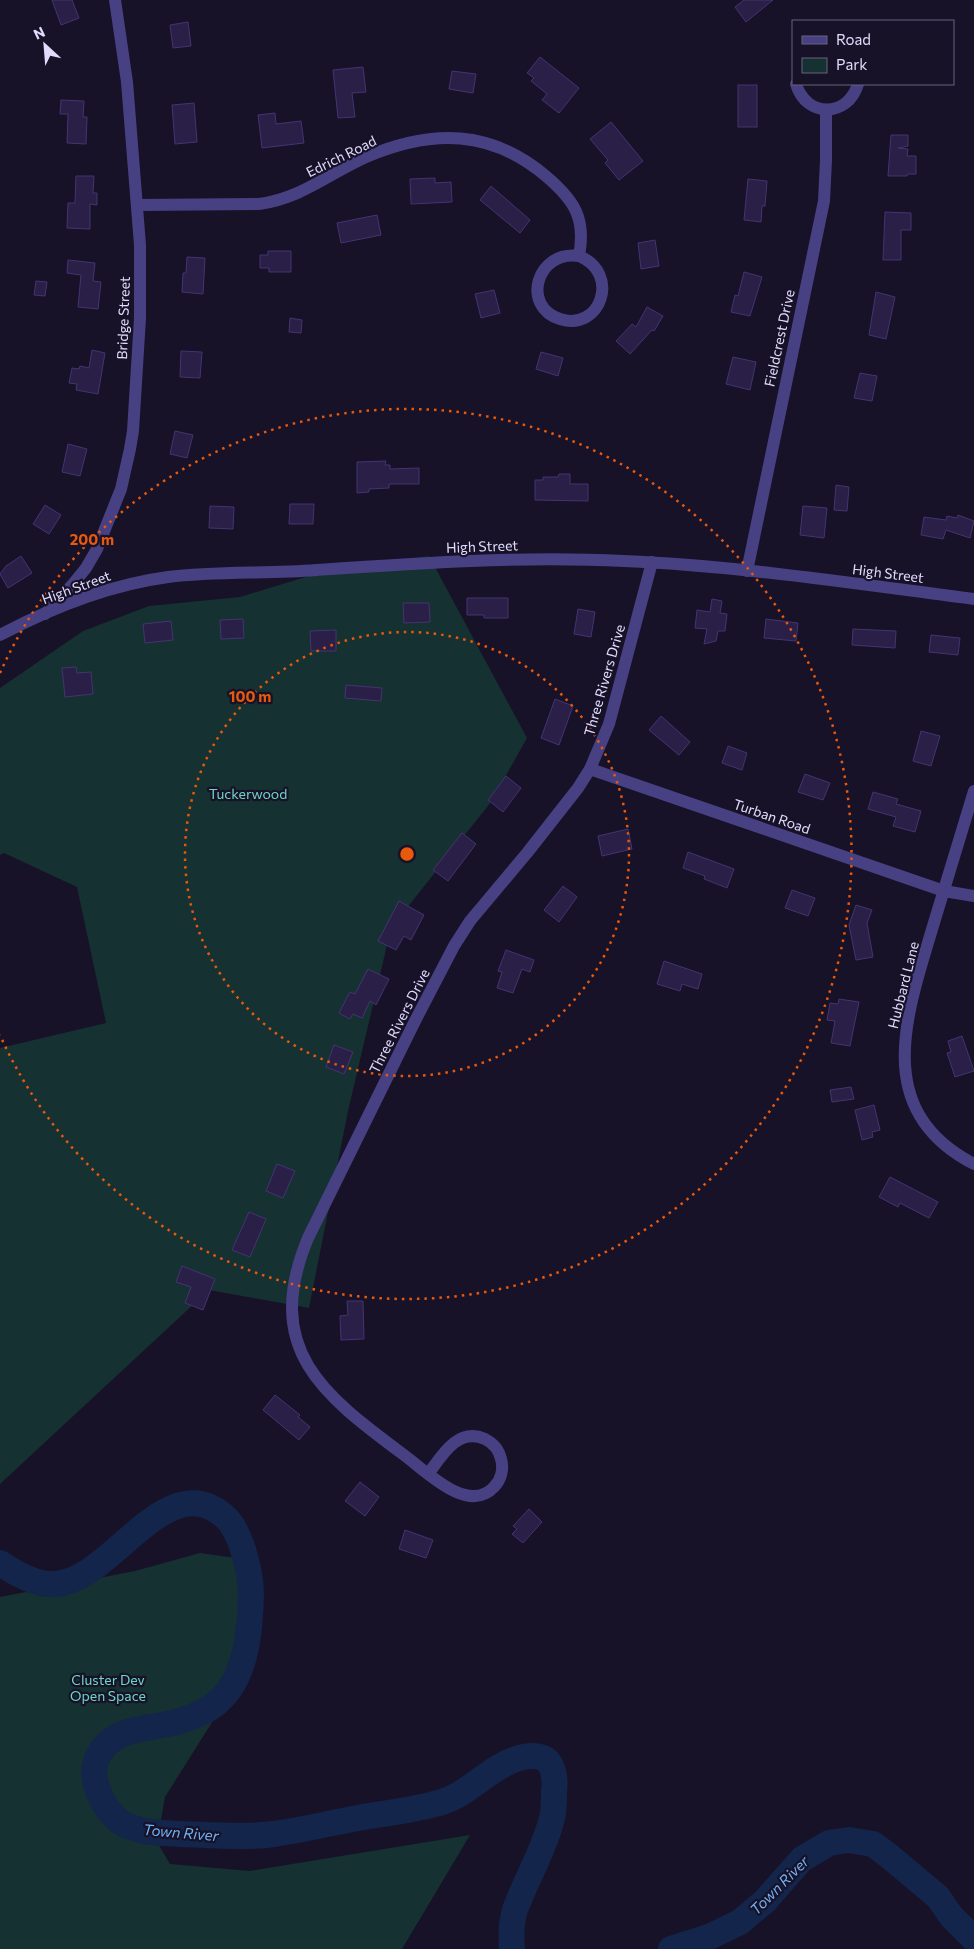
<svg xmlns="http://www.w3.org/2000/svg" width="974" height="1949" font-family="Commissioner,sans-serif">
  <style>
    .green { fill: #163131 }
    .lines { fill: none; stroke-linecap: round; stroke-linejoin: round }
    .river { stroke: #13254b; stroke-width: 26 }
    .building { fill: #2a2047; stroke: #433471 }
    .minor { stroke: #474183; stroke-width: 12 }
    .tertiary { stroke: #474183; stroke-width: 12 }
    .ring { fill: none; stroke: #e8590c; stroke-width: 2.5; stroke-dasharray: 2.5 5 }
    .labels { text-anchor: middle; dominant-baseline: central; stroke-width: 4.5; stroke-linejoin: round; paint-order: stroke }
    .street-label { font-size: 14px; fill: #e1dcfc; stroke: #171228 }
    .park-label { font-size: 14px; fill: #6cd7c3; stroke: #171228 }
    .water-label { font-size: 15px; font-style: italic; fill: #72b1f4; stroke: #171228 }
    .centre { fill: #e8590c; stroke: #171228; stroke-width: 2.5 }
    .ring-label { font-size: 15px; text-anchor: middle; font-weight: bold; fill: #e8590c; stroke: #171228; stroke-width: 4.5; stroke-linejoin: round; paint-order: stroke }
  </style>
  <rect width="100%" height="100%" fill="#171228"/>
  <g class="green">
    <path d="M 429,556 L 527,738 L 491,802 L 391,928 L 348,1111 L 309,1308 L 209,1290 L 0,1484 L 0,1048 L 106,1023 L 77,887 L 4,853 L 0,855 L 0,688 L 83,631 L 149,606 L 240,597 L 335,568 Z"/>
    <path d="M 200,1553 L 250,1560 L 262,1599 L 255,1654 L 165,1797 L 157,1842 L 170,1864 L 250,1871 L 470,1835 L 402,1949 L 0,1949 L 0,1597 L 135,1571 Z"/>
  </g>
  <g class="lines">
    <g class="river">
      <path d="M 0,1563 C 15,1573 36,1585 54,1584 C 111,1583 165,1465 224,1516 C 241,1530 251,1573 251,1595 C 250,1629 247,1675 220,1700 C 210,1710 193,1717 180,1721 C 163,1726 145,1727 128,1732 C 103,1740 88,1762 97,1788 C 102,1801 111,1817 124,1824 C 141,1833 163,1833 182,1834 C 212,1835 244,1838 274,1834 C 302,1830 330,1823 358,1818 C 386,1813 416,1810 442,1802 C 470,1793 489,1768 516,1759 C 528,1755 545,1753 551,1766 C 555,1774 555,1784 554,1792 C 554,1801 554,1810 552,1818 C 544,1851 526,1879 515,1910 C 511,1922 511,1936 512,1949"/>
      <path d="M 671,1949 L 709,1937 L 740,1922 L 765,1901 L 802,1859 L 829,1843 L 849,1840 L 873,1844 L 889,1856 L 938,1897 L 951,1916 L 974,1939"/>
    </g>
  </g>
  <g class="building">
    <path d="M 52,0 L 72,0 L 79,18 L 61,25 Z"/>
    <path d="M 744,0 L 773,0 L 746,22 L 735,7 Z"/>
    <path d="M 188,22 L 191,46 L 173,48 L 170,25 Z"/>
    <path d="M 540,57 L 579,88 L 559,113 L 542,100 L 547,94 L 531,81 L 534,78 L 527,73 Z"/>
    <path d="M 363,67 L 366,92 L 352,93 L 355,117 L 338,118 L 333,70 Z"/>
    <path d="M 452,71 L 476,74 L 473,93 L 449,89 Z"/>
    <rect x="738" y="85" width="19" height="42"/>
    <path d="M 61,100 L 84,101 L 83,117 L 87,117 L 86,144 L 67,143 L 68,114 L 60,114 Z"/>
    <path d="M 194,103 L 197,142 L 175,144 L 172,105 Z"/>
    <path d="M 275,113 L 276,124 L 301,121 L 304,143 L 262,148 L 258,115 Z"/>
    <path d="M 611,122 L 643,161 L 619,180 L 605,163 L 608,160 L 590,139 Z"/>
    <path d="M 891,135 L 908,135 L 908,146 L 898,148 L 908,149 L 907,156 L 916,156 L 916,174 L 908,174 L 907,176 L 888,176 Z"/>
    <path d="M 76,176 L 94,176 L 93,193 L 97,193 L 97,205 L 90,204 L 90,229 L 67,228 L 68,203 L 75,203 Z"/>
    <path d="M 435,178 L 435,183 L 451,182 L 452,202 L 411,204 L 410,179 Z"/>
    <path d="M 748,179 L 767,181 L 765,206 L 762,206 L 761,222 L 744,220 Z"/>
    <path d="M 491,186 L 530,220 L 520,233 L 480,200 Z"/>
    <path d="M 885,212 L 911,213 L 911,230 L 901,230 L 901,260 L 883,260 Z"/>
    <path d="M 377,215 L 381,235 L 341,243 L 337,223 Z"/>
    <path d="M 655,240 L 659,266 L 641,269 L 638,243 Z"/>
    <path d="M 268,251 L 291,251 L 291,272 L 269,272 L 269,268 L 260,268 L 260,255 L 268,255 Z"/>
    <path d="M 187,257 L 205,258 L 203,294 L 182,292 L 183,273 L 186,273 Z"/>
    <path d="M 68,260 L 95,263 L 93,281 L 101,282 L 98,309 L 78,307 L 81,275 L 67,273 Z"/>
    <path d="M 744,272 L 762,277 L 750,316 L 731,312 L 735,295 L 738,296 Z"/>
    <path d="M 36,281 L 47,282 L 45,296 L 34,295 Z"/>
    <path d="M 494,290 L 500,313 L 481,318 L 475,294 Z"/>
    <path d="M 876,292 L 895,297 L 886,339 L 869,335 Z"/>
    <path d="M 647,307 L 663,316 L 654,331 L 652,330 L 630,354 L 616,341 L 632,324 L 636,327 Z"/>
    <path d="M 290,318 L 302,320 L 301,333 L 289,332 Z"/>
    <path d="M 92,350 L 105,353 L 98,394 L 76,390 L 77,384 L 69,383 L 72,368 L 79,369 L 80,366 L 89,368 Z"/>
    <path d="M 181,351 L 202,352 L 200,378 L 180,377 Z"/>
    <path d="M 541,352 L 563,358 L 558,376 L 536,369 Z"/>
    <path d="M 733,357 L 756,362 L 750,390 L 726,384 Z"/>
    <path d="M 860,373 L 877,376 L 872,401 L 854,398 Z"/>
    <path d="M 175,431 L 193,435 L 187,458 L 170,454 Z"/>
    <path d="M 68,444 L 87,449 L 80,476 L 62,472 Z"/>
    <path d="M 386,461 L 385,465 L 390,465 L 390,469 L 419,468 L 419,484 L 389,484 L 389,488 L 369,489 L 369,492 L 357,493 L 357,462 Z"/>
    <path d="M 559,474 L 570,474 L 570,484 L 588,484 L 588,501 L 535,500 L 535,480 L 543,480 L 543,477 L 558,477 Z"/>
    <path d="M 836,485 L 849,487 L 847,511 L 834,510 Z"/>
    <path d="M 290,504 L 314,504 L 313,524 L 289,524 Z"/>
    <path d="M 45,505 L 61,515 L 49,534 L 33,524 Z"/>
    <path d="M 210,506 L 234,507 L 233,529 L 209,528 Z"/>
    <path d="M 803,506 L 827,508 L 824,538 L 800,535 Z"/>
    <path d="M 958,515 L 974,521 L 970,538 L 946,530 L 943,539 L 921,535 L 924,517 L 946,520 L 947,516 L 957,518 Z"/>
    <path d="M 21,556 L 32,573 L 8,588 L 0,574 L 6,566 Z"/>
    <path d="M 467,598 L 508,598 L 508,618 L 484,618 L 484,615 L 467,615 Z"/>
    <path d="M 712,599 L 722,601 L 720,613 L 727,614 L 725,631 L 718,631 L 716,641 L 704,644 L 707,629 L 695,628 L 697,610 L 710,612 Z"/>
    <path d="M 403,603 L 429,603 L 430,622 L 404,623 Z"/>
    <path d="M 578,609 L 595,612 L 591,637 L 574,634 Z"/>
    <path d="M 243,619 L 244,638 L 221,639 L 220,620 Z"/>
    <path d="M 766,619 L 798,623 L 796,641 L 764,638 Z"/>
    <path d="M 171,621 L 173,640 L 145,643 L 143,624 Z"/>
    <path d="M 853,629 L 896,631 L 895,648 L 852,645 Z"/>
    <path d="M 336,630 L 336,651 L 311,651 L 310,631 Z"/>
    <path d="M 931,635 L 960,638 L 958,655 L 929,652 Z"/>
    <path d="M 76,667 L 77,673 L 91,672 L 93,694 L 65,697 L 62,668 Z"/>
    <path d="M 346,685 L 382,688 L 381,701 L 345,698 Z"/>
    <path d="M 555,699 L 573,706 L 559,745 L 541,738 Z"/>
    <path d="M 661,716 L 690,742 L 679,755 L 649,730 Z"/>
    <path d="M 921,731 L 940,736 L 931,766 L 913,761 Z"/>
    <path d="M 728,746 L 747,753 L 742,770 L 722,763 Z"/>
    <path d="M 805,774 L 830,783 L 823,800 L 798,792 Z"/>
    <path d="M 506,776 L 521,788 L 503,812 L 488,800 Z"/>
    <path d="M 873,792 L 898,799 L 896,804 L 921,811 L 915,832 L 893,826 L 896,817 L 868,809 Z"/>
    <path d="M 628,829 L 632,849 L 602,856 L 598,836 Z"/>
    <path d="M 462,833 L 476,844 L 448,881 L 433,870 Z"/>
    <path d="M 688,852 L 734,869 L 727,888 L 704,879 L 705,876 L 683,868 Z"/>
    <path d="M 563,886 L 577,897 L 559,922 L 544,910 Z"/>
    <path d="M 792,890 L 815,898 L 808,916 L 785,908 Z"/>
    <path d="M 399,901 L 424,915 L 411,940 L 404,936 L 396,950 L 378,941 Z"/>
    <path d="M 856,905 L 872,910 L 867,923 L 873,957 L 856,960 L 849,925 Z"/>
    <path d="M 506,950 L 534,960 L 530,972 L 522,969 L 513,993 L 497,988 L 502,972 L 498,971 Z"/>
    <path d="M 664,961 L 702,974 L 698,989 L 682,984 L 680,991 L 657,984 Z"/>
    <path d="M 368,969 L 389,979 L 376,1005 L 370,1001 L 362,1018 L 353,1014 L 350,1019 L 339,1013 L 350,992 L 355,994 Z"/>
    <path d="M 839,999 L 859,1002 L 850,1046 L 831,1043 L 835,1021 L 827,1020 L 830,1003 L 838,1004 Z"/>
    <path d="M 962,1036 L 974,1071 L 955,1077 L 947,1053 L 951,1052 L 948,1041 Z"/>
    <path d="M 334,1045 L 353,1052 L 344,1074 L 326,1067 Z"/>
    <path d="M 851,1087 L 854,1099 L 832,1102 L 830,1090 Z"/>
    <path d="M 874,1105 L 880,1130 L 872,1132 L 873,1137 L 862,1140 L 855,1110 Z"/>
    <path d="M 277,1164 L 295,1171 L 283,1198 L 266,1191 Z"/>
    <path d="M 890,1177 L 938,1202 L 929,1218 L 900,1203 L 898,1207 L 879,1197 Z"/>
    <path d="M 249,1212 L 266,1219 L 250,1257 L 232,1250 Z"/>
    <path d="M 182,1266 L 215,1279 L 203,1310 L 185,1303 L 191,1287 L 176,1282 Z"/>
    <path d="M 347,1301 L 363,1301 L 364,1339 L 341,1340 L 340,1316 L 348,1315 Z"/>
    <path d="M 275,1395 L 300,1415 L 298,1417 L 310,1427 L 299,1440 L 263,1410 Z"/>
    <path d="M 360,1482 L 379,1497 L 365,1516 L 345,1501 Z"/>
    <path d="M 529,1509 L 542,1522 L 523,1543 L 512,1534 L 517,1529 L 513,1526 Z"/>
    <path d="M 405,1530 L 433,1540 L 426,1558 L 399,1549 Z"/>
  </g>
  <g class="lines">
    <g class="minor">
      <path d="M 796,84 C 806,118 848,118 858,84"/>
      <path d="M 137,205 L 259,204 C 302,198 328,174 366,157 C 432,129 491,129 547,177 C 575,201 586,219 579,256 C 536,250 521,307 560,319 C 601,332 621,273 579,256"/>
      <path d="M 747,571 L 824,201 L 826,160 L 826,110"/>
      <path d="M 45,614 L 73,584 L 86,568 L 97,549 L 121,489 L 130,449 L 133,431 L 140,318 L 140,245 L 127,82 L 115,0"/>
      <path d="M 590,769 L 944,891 L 974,896"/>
      <path d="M 974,791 C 960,836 947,881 933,926 C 907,1014 870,1110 974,1164"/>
      <path d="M 429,1473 C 442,1455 458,1427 485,1439 C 493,1443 499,1450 501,1459 C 504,1469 501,1480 494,1487 C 468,1515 426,1471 404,1455 C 322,1394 262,1349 308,1238 L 415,1021 L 454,946 L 470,921 L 527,853 L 578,788 L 590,769 L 609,724 L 652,562"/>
    </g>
    <path class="tertiary" d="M 0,635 C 53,607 108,585 168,577 C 217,571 267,574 316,570 C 419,563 521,556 624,561 C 741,566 858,584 974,599"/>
  </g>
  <g class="ring">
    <circle cx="407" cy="854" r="222"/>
    <path d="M0 673A445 445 0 1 1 0 1035"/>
  </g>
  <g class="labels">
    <g class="street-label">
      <text transform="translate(341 156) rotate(-26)">Edrich Road</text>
      <text transform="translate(123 318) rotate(-88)">Bridge Street</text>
      <text transform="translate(779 338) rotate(-78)">Fieldcrest Drive</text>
      <text transform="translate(482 546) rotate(-2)">High Street</text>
      <text transform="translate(888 573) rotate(7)">High Street</text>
      <text transform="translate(76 587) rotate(-20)">High Street</text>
      <text transform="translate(604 680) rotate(-74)">Three Rivers Drive</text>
      <text transform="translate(772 816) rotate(19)">Turban Road</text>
      <text transform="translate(903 985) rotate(-76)">Hubbard Lane</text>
      <text transform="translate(399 1021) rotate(-63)">Three Rivers Drive</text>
    </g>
    <g class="park-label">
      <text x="248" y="793">Tuckerwood</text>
      <text x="108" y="1679">Cluster Dev<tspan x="108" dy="16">Open Space</tspan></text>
    </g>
    <g class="water-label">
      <text transform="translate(181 1832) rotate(5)">Town River</text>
      <text transform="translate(779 1885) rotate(-45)">Town River</text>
    </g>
  </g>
  <circle cx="407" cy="854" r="8" class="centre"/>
  <g class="ring-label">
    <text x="92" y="545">200 m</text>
    <text x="250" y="702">100 m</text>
  </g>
  <rect x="792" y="20" width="162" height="65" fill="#171228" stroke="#68637d"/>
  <rect x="802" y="36" width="25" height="8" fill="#474183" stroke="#68637d"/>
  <text x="836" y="45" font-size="15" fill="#e1dcfc">Road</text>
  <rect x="802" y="58" width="25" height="15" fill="#163131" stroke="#68637d"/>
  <text x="836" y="70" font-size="15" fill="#e1dcfc">Park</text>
  <g transform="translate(45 45) rotate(334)" stroke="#171228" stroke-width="4" paint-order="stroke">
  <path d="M0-4L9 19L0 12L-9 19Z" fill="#e1dcfc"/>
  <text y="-8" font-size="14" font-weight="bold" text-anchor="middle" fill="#e1dcfc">N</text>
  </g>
</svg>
